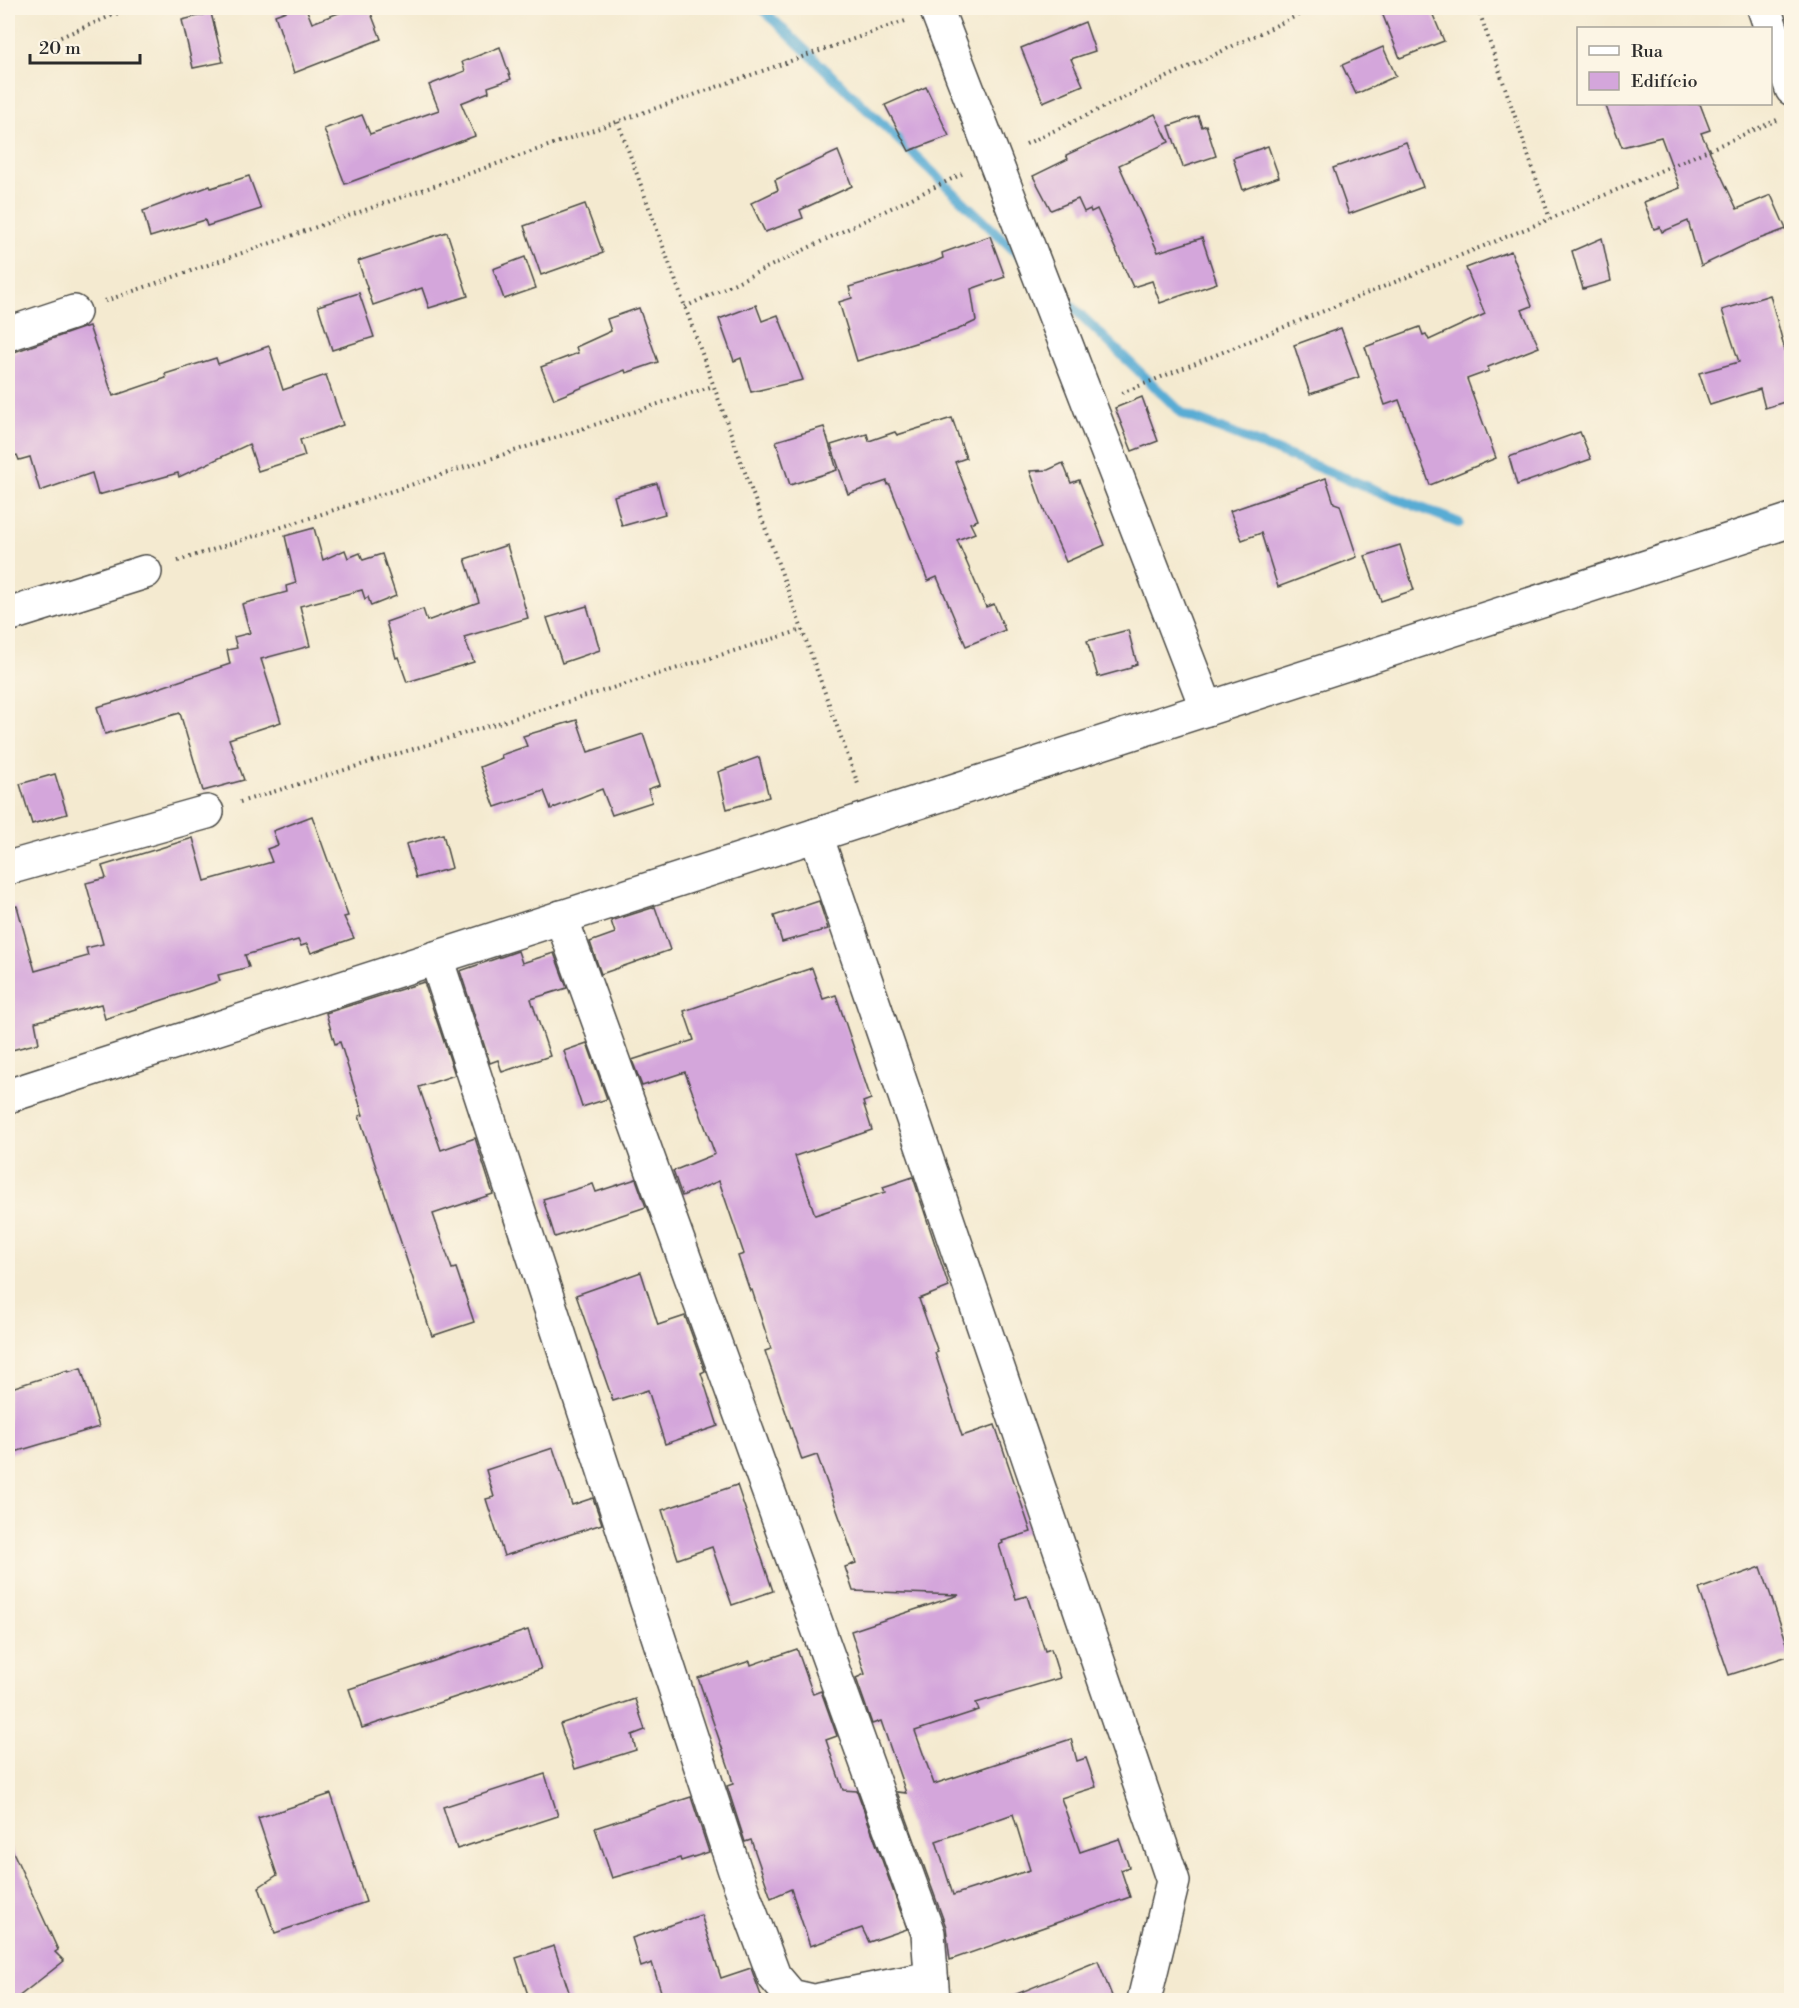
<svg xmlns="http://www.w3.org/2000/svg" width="1799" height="2008" font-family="'Libre Bodoni',serif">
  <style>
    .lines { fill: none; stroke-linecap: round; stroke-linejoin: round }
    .stream { stroke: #58acd4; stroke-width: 10 }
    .building { fill: #d4a6db; fill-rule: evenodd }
    .minor-casing { stroke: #494844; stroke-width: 36 }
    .path { stroke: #494844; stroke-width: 4; stroke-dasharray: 1.5 4.5; stroke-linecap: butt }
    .minor { stroke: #fff; stroke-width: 33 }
  </style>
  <rect width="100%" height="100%" fill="#fcf5e5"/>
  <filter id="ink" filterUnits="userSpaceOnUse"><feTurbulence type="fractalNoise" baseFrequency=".0167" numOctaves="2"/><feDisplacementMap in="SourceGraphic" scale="12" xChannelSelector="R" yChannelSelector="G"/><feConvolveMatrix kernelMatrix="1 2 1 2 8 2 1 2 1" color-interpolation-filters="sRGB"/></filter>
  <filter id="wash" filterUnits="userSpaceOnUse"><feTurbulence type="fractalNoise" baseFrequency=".008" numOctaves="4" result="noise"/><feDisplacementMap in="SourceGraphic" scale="24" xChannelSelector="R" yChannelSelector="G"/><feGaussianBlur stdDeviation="1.35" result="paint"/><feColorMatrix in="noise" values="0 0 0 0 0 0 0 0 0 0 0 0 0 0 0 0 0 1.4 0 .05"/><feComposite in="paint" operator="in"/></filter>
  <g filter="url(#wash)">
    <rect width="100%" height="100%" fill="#f4ead0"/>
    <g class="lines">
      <g class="stream">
        <path d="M 761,8 L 1021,257"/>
        <path d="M 1058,293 L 1183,414 L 1459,523"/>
      </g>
    </g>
    <g id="blocks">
      <g class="building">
        <path d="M 294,8 L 306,8 L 312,23 L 352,8 L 369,8 L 381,39 L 294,73 L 275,15 Z"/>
        <path d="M 1380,8 L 1430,8 L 1444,41 L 1400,58 Z"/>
        <path d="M 211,13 L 223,62 L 193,68 L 182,20 Z"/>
        <path d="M 1085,22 L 1095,51 L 1071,59 L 1083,85 L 1043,102 L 1021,48 Z"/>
        <path d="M 500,47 L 511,79 L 488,87 L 489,92 L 461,103 L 475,136 L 345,184 L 324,129 L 362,115 L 370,134 L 439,110 L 429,85 L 465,71 L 462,62 Z"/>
        <path d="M 1383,47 L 1396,76 L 1356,94 L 1342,65 Z"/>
        <path d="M 926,87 L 949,136 L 909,151 L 885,105 Z"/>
        <path d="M 1605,104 L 1700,104 L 1710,130 L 1701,133 L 1737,209 L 1771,195 L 1786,229 L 1751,242 L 1701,266 L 1688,221 L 1662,232 L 1660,227 L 1654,229 L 1644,202 L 1680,188 L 1661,137 L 1622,147 Z"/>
        <path d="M 1155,114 L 1169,142 L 1119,165 L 1158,252 L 1202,238 L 1217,283 L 1160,303 L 1152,281 L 1133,287 L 1097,209 L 1091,212 L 1090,209 L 1084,212 L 1078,199 L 1051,210 L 1033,176 L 1068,159 L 1066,155 Z"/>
        <path d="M 1198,116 L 1202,127 L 1206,125 L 1216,156 L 1183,167 L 1169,126 Z"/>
        <path d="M 1406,142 L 1423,187 L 1349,214 L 1333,168 Z"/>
        <path d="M 1268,146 L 1279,177 L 1243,190 L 1233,158 Z"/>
        <path d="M 838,151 L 852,186 L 800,210 L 803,218 L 765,232 L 751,203 L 778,190 L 775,180 Z"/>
        <path d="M 249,176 L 261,209 L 207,226 L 205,220 L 150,237 L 143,211 L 210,186 L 211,188 Z"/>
        <path d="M 585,204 L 603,253 L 541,275 L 524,226 Z"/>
        <path d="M 447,232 L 468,296 L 429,308 L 422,288 L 373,305 L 358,261 Z"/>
        <path d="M 990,236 L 1005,277 L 971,289 L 976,321 L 957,330 L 857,361 L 839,302 L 852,298 L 849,287 L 934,262 L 943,258 L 942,253 Z"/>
        <path d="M 1602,238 L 1611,281 L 1583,289 L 1572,251 Z"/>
        <path d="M 1511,251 L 1532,306 L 1522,310 L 1539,347 L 1488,367 L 1489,371 L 1467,379 L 1496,458 L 1430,485 L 1399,400 L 1385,405 L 1365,347 L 1420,327 L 1423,335 L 1426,334 L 1429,340 L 1485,314 L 1466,268 Z"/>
        <path d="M 525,257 L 536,288 L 504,299 L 493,269 Z"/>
        <path d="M 359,293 L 374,337 L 332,350 L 318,306 Z"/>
        <path d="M 1770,295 L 1785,350 L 1791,348 L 1791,400 L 1765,408 L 1760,389 L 1710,405 L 1699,373 L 1739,362 L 1722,310 Z"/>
        <path d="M 756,305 L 762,321 L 778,315 L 803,380 L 751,392 L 741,358 L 734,361 L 719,319 Z"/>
        <path d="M 639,308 L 658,362 L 626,373 L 625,370 L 554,399 L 541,367 L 578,353 L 576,347 L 611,331 L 607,319 Z"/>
        <path d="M 89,326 L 113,396 L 166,378 L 165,374 L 216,358 L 218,364 L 269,346 L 283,390 L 326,375 L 343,425 L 300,440 L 305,456 L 258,471 L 249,444 L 179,477 L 178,473 L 98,495 L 92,473 L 40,491 L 30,457 L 19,460 L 17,455 L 8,457 L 8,352 L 14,352 Z"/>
        <path d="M 1341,328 L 1359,377 L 1310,394 L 1294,345 Z"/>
        <path d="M 1142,397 L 1158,441 L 1132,451 L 1115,408 Z"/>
        <path d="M 952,418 L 966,458 L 955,462 L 978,520 L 970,523 L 975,533 L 957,540 L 986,607 L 994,604 L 1005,630 L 966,646 L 937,577 L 928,581 L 890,485 L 888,485 L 887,481 L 848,494 L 831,445 L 867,434 L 869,441 L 895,432 L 897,435 Z"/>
        <path d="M 824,427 L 837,470 L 790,485 L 776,441 Z"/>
        <path d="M 1580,432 L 1591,459 L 1517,485 L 1509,457 Z"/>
        <path d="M 1063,463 L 1071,483 L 1079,480 L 1105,545 L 1066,562 L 1045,513 L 1030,471 L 1048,470 Z"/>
        <path d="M 1326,478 L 1334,503 L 1340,505 L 1357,557 L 1278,587 L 1261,533 L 1242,540 L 1230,511 Z"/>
        <path d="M 657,483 L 665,514 L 622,526 L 614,496 Z"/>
        <path d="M 314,528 L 323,560 L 345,550 L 348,558 L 360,553 L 363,560 L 382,554 L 396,596 L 371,606 L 368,597 L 365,599 L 362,590 L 300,606 L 310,646 L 261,659 L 281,722 L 229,739 L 244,780 L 203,791 L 180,713 L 105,734 L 97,707 L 135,696 L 230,664 L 227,650 L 237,648 L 234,637 L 250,633 L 242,604 L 287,592 L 286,586 L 296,583 L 285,536 Z"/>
        <path d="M 507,545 L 528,618 L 464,637 L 474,662 L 407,682 L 398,657 L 396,658 L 386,622 L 423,609 L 427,621 L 479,602 L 465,559 Z"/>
        <path d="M 1400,545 L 1414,590 L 1381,601 L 1365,556 Z"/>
        <path d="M 587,606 L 600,650 L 562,663 L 547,618 Z"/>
        <path d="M 1128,630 L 1137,664 L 1131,666 L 1131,668 L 1098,677 L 1087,641 Z"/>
        <path d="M 577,720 L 588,752 L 643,734 L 660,785 L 648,789 L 652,802 L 612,815 L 602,789 L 551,809 L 544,791 L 495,807 L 480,767 L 502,758 L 501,755 L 527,746 L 523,736 Z"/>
        <path d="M 759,757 L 769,797 L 727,809 L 718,772 Z"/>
        <path d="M 55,774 L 67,814 L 32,824 L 20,784 Z"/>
        <path d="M 312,816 L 348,916 L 344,917 L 354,938 L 311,953 L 307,944 L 301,946 L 298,940 L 245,955 L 249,967 L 218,975 L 220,981 L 105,1019 L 101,1004 L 35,1022 L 39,1043 L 8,1051 L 8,907 L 17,906 L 35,971 L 88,956 L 86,948 L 103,944 L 86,883 L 106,878 L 102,866 L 193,838 L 205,881 L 272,862 L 267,849 L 278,845 L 273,831 Z"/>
        <path d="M 443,834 L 452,868 L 416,878 L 406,844 Z"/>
        <path d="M 819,901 L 828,929 L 782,942 L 774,916 Z"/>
        <path d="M 655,907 L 670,950 L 601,974 L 590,942 L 615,933 L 611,921 Z"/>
        <path d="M 518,951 L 522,963 L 554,953 L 567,988 L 531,999 L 550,1056 L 502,1072 L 498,1060 L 490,1063 L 460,971 Z"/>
        <path d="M 812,968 L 823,999 L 836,995 L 871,1099 L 863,1102 L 872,1130 L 795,1156 L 815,1215 L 885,1192 L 883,1187 L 913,1177 L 949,1287 L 919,1299 L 938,1352 L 935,1353 L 962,1436 L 995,1425 L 1031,1532 L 1002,1541 L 1003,1543 L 999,1545 L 1016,1599 L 1027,1596 L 1045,1651 L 1051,1649 L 1060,1678 L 976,1703 L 979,1710 L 915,1731 L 934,1784 L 1071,1739 L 1077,1761 L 1086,1758 L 1096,1787 L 1061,1798 L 1080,1852 L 1119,1839 L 1129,1867 L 1121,1870 L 1130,1897 L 950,1960 L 946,1927 L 897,1792 L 906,1793 L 881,1721 L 872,1724 L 856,1678 L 865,1674 L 851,1631 L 959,1595 L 853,1591 L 845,1567 L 856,1563 L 817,1455 L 802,1460 L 765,1351 L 771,1349 L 752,1290 L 750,1291 L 738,1256 L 744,1254 L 719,1181 L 682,1196 L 673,1171 L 715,1154 L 685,1072 L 642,1086 L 632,1060 L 694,1040 L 684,1011 ZM 1013,1814 L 1030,1870 L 953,1895 L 936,1841 Z"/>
        <path d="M 424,982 L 455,1075 L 419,1087 L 441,1150 L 475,1138 L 493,1194 L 433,1214 L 452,1269 L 456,1268 L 474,1322 L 432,1336 L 359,1116 L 363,1115 L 340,1042 L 335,1044 L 326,1013 Z"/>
        <path d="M 587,1043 L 607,1099 L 582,1107 L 564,1051 Z"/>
        <path d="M 636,1179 L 646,1207 L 555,1237 L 543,1199 L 593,1184 L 596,1192 Z"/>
        <path d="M 641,1272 L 658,1325 L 685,1316 L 705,1371 L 701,1373 L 718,1426 L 665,1444 L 648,1390 L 613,1401 L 576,1295 Z"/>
        <path d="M 81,1368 L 99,1427 L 8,1454 L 8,1389 L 68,1370 L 68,1372 Z"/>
        <path d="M 553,1448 L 572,1505 L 593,1498 L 602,1524 L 504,1556 L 486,1499 L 494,1497 L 486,1470 Z"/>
        <path d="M 737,1485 L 773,1591 L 732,1605 L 712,1547 L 678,1559 L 662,1510 Z"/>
        <path d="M 1761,1567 L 1791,1655 L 1729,1675 L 1699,1589 Z"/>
        <path d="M 528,1630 L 541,1669 L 362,1728 L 349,1689 Z"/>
        <path d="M 797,1649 L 813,1694 L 821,1691 L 837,1736 L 826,1740 L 843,1790 L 857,1791 L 907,1929 L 869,1942 L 862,1928 L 810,1946 L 791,1889 L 771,1898 L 751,1840 L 745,1842 L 727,1786 L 733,1784 L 729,1768 L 698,1678 L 750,1661 L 751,1665 Z"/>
        <path d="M 635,1699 L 645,1730 L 632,1735 L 636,1750 L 575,1769 L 560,1724 Z"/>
        <path d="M 545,1774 L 558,1816 L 457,1849 L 443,1807 Z"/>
        <path d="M 331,1794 L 366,1902 L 275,1933 L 259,1887 L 277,1875 L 258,1818 Z"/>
        <path d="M 691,1797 L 709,1852 L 681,1861 L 680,1858 L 612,1878 L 595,1828 Z"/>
        <path d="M 8,1841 L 58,1950 L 55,1952 L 64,1961 L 13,2001 L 8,2001 Z"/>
        <path d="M 701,1915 L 721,1978 L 751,1968 L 763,2001 L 664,2001 L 652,1963 L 641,1967 L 632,1938 Z"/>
        <path d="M 554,1946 L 572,2001 L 530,2001 L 516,1958 Z"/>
        <path d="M 1098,1961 L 1114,2001 L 1004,2001 L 1004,1999 Z"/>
      </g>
    </g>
  </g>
  <g filter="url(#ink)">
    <use href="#blocks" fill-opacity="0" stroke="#494844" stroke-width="1.5"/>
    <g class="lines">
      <defs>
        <g id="minor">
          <path d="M 936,8 L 1207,709"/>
          <path d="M 1764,8 L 1792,89"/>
          <path d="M 8,334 L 74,312"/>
          <path d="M 8,615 L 145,572"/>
          <path d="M 816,835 L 1173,1881 L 1144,2000"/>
          <path d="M 8,868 L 207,812"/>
          <path d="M 561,917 L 928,1933 L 933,2000"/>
          <path d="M 436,958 L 735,1871 L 774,1976 L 791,1996 L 809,2000"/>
          <path d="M 8,1096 L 1792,520"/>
          <path d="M 820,2000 L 931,1978"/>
        </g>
      </defs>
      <use href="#minor" class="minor-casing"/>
      <g class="path">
        <path d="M 1478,8 L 1550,219"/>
        <path d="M 44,44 L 130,8"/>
        <path d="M 618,122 L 858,784"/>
        <path d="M 1026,144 L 1313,8"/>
        <path d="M 105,301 L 905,21"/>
        <path d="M 685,307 L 962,174"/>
        <path d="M 1122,393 L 1550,219 L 1777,120"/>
        <path d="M 178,561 L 713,386"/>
        <path d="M 240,802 L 802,630"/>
      </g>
      <use href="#minor" class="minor"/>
    </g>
  </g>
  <rect width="1799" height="2008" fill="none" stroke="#fcf5e5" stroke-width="30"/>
  <rect x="1577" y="27" width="195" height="78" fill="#fcf5e5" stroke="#a8a49b" stroke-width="1.5"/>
  <rect x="1589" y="46" width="30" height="9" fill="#ffffff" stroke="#a8a49b" stroke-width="1.5"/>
  <text x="1631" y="57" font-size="18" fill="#2b2b2b">Rua</text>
  <rect x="1589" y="72" width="30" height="18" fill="#d4a6db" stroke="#a8a49b" stroke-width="1.5"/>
  <text x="1631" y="87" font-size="18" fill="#2b2b2b">Edifício</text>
  <path d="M30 54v9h110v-9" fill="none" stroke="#2b2b2b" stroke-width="3"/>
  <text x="39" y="54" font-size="18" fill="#2b2b2b" stroke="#fcf5e5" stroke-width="4.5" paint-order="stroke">20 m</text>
</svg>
